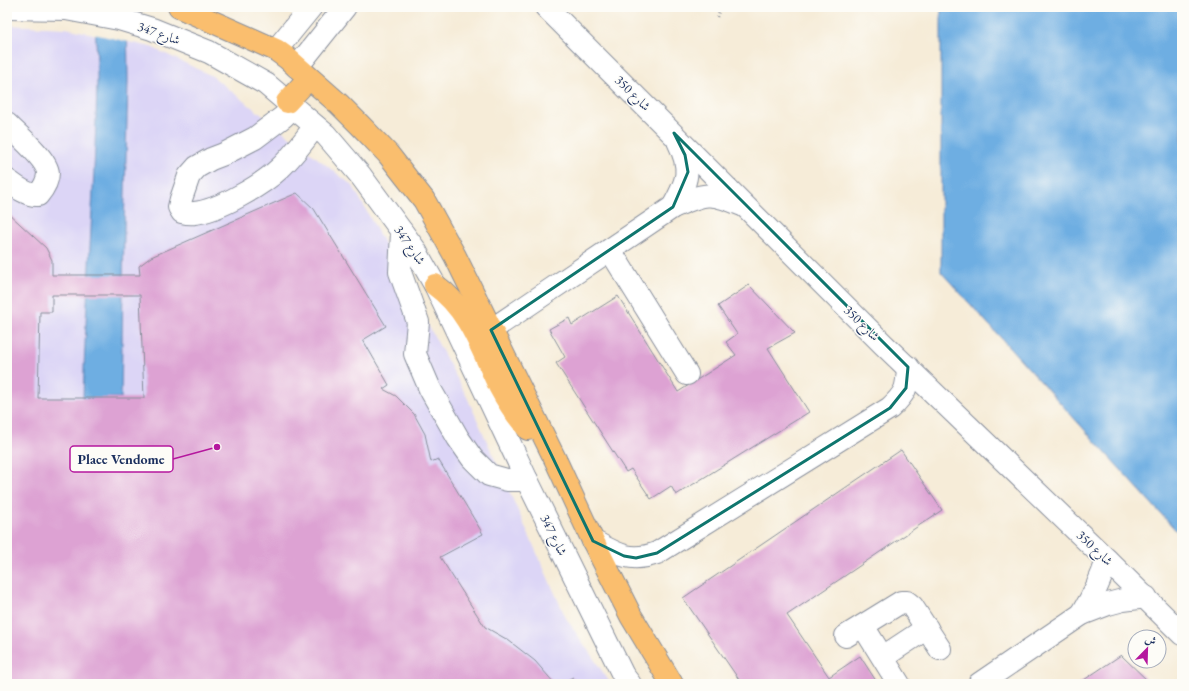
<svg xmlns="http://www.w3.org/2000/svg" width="1189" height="691" font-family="'EB Garamond',Amiri,serif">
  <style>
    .built { fill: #dcd5f6 }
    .water { fill: #6eaee2; stroke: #446ea0 }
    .pier { fill: #f6ecd8 }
    .building { fill: #dda2d3; fill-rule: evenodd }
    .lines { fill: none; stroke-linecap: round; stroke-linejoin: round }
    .minor-casing { stroke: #888e9b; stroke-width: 24 }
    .major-casing { stroke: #888e9b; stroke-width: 24 }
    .path { stroke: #888e9b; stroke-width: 2.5; stroke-dasharray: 1 3; stroke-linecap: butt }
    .minor { stroke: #fff; stroke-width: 22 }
    .major { stroke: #fabe6e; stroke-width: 22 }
    .marked { fill: none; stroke: #0f766e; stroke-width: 3; stroke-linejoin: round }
    .labels { text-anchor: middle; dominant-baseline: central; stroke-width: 3; stroke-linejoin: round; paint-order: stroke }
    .street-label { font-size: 13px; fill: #1b2f5e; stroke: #fdfcf7 }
    .leader { fill: none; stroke: #b5179e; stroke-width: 1.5 }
    .callout-dot { fill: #b5179e; stroke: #fdfcf7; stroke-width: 1.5 }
    .callout { fill: #fdfcf7; stroke: #b5179e; stroke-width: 1.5 }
    .callout-label { font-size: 14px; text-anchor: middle; font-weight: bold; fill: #1b2f5e }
  </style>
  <rect width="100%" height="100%" fill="#fdfcf7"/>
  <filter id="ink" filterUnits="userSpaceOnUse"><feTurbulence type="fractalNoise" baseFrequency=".025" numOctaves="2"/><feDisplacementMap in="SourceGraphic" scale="8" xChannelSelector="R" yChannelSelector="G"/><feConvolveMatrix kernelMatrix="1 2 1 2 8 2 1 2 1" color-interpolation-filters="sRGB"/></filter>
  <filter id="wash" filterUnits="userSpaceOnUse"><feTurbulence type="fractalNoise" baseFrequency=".012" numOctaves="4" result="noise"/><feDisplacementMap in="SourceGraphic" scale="16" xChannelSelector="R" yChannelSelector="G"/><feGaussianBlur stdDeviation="0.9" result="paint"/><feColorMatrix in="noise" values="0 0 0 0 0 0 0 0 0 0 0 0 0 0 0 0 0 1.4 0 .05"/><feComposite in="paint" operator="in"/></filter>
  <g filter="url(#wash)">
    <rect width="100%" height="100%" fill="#f6ecd8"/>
    <path class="built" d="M 7,25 L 66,28 L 151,47 L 212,76 L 353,186 L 467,397 L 566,618 L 611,684 L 7,684 Z"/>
    <g class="water">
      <path d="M 94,7 L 127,7 L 128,81 L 124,230 L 121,398 L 83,399 C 86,293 95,188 97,83 C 98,58 95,32 94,7 Z"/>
      <path d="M 941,7 L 1182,7 L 1182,537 L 941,272 Z"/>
    </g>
    <path class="pier" d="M 92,7 L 129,7 L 129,42 L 94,34 Z"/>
    <g id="blocks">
      <g class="building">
        <path d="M 297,193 L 314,209 L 386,326 L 363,340 L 389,385 L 383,389 L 396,396 L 414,414 L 425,434 L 431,462 L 438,459 L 483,534 L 440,557 L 485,627 L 508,640 L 535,661 L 555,684 L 7,684 L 7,212 L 46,248 L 52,260 L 52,275 L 140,275 L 139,266 L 151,257 ZM 52,295 L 140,295 L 144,398 L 38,398 L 40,312 L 52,312 Z"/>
        <path d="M 749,285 L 795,333 L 768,348 L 809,412 L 676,495 L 671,486 L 651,499 L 631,469 L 626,472 L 556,363 L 565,357 L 549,329 L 569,318 L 572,325 L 618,296 L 678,392 L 736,355 L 726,342 L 737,334 L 718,306 Z"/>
        <path d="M 901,450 L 942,510 L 787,615 L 829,677 L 860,656 L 878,684 L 742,684 L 683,598 Z"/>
        <path d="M 1121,655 L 1151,684 L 1078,684 Z"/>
        <path d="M 573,677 L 577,684 L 560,684 Z"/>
      </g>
    </g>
  </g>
  <g filter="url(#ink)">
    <use href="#blocks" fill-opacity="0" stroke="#888e9b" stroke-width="1"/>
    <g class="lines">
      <defs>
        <g id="minor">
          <path d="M 546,7 L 884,345 L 1107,560 L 1182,634"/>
          <path d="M 7,8 L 66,9 L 119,19 L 152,29 L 209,52 L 266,84 L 326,135 L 361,176 L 414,248 L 435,285 L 527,480 L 623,675 L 630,684"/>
          <path d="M 276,50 L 311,7"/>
          <path d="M 297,67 L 345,7"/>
          <path d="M 293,107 L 283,117 L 255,138 L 224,154 L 211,159 L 197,167 L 189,176 L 181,199 L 179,207 L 182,212 C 186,213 191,214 194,213 C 218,211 262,185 279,169 C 293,156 304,141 315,126"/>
          <path d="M 7,124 C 17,134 47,159 48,173 C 48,182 43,189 38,195 C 27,196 15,186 7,180"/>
          <path d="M 673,207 C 688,180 692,170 678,141"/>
          <path d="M 402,232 L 400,272 L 418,322 L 415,354 L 430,389 L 458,438 L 472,458 L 489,475 L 507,480 L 527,480"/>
          <path d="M 610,250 L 687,374"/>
          <path d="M 491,330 L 673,207 C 705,193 710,191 742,205"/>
          <path d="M 593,541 C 617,554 630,563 657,553 L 890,408 C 906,393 907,389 908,367"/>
          <path d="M 1082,614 C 1093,596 1101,580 1107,560"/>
          <path d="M 863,626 L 899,684"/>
          <path d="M 846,636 L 901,602 L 907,602 L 912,606 L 940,649"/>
          <path d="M 883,657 L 927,628"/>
          <path d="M 979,684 L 1082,614 L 1108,604 L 1123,600 L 1146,597"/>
        </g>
        <g id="major">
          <path d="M 179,7 L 256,41 L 276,50 L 287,58 L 339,104 L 360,125 L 388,154 L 424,200 L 455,256 L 556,461 L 593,541 L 631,616 L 672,684"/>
          <path d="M 287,102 L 309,78"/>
          <path d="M 435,285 C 470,310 481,349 499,386 C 507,401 517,416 528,429"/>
        </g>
      </defs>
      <use href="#minor" class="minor-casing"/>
      <use href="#major" class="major-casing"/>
      <path class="path" d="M 717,17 L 721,7"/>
      <use href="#minor" class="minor"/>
      <use href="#major" class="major"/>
    </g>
  </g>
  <path class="marked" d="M 674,133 L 908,367 L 906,388 L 890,408 L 657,553 L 636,558 L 624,556 L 593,541 L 491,330 L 673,207 L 688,172 L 685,155 Z"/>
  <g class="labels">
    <g class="street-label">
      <text transform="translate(159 33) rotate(20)">شارع 347</text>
      <text transform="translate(633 93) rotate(45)">شارع 350</text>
      <text transform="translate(410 245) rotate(56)">شارع 347</text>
      <text transform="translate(862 323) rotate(45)">شارع 350</text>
      <text transform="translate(554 535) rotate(64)">شارع 347</text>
      <text transform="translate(1095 548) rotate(44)">شارع 350</text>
    </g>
  </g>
  <path class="leader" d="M217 447L173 459"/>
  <circle class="callout-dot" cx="217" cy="447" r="4"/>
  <rect class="callout" x="70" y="446" width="103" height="26" rx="4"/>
  <g class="callout-label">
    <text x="121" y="464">Place Vendome</text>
  </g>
  <rect width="1189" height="691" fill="none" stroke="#fdfcf7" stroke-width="24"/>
  <g transform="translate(1147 649) rotate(23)"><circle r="19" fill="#fdfcf7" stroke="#a3aaba"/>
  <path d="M0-3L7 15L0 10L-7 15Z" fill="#b5179e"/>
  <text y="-6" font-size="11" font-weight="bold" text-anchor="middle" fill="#1b2f5e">ش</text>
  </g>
</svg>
